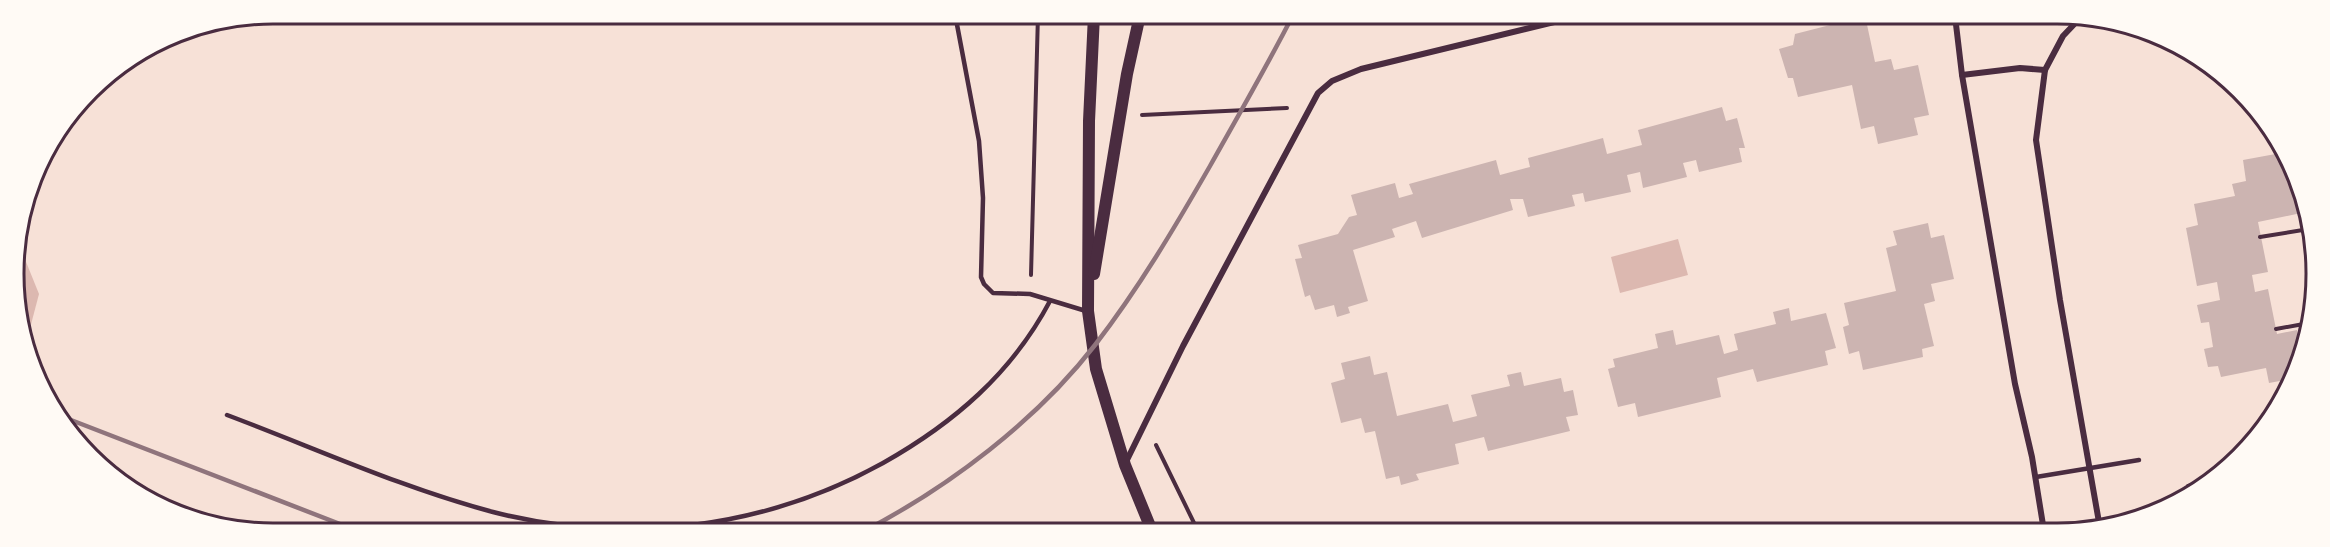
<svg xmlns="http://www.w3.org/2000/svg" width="2330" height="547" font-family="Arial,sans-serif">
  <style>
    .water { fill: #dcb8b0 }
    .building { fill: #ccb4b1 }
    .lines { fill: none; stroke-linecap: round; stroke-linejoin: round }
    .path { stroke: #4a2c40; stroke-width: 4 }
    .service { stroke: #4a2c40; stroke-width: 4.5 }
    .minor { stroke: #4a2c40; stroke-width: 6 }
    .secondary { stroke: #4a2c40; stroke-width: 12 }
    .rail { stroke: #8f747c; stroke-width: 4.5 }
    .rim { fill: none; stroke: #4a2c40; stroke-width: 3 }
  </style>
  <rect width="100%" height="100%" fill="#f7e1d7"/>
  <g class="water">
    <path d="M 1678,239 L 1688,275 L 1620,293 L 1611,257 Z"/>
    <path d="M 18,242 L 39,294 L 29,332 L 24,331 L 14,256 Z"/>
  </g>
  <g class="building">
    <path d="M 1847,16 L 1849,24 L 1866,20 L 1875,62 L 1891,59 L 1894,70 L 1918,65 L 1929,115 L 1914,118 L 1918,135 L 1878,144 L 1874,126 L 1861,129 L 1852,85 L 1798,97 L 1793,78 L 1788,78 L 1779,49 L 1793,45 L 1795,34 L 1838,23 L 1835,18 Z"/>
    <path d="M 1722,107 L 1726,121 L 1737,118 L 1745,148 L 1739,148 L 1742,162 L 1699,172 L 1696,160 L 1683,163 L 1687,177 L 1643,188 L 1640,172 L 1627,175 L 1631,192 L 1585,202 L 1583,193 L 1572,195 L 1575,206 L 1528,217 L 1523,199 L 1510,199 L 1513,210 L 1422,238 L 1416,221 L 1392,229 L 1395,237 L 1353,250 L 1368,301 L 1348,307 L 1350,313 L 1337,317 L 1334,305 L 1315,310 L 1310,295 L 1305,297 L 1295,259 L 1302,258 L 1298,245 L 1338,234 L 1349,217 L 1357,215 L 1351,195 L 1395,183 L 1399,198 L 1413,194 L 1409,184 L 1496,160 L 1500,175 L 1530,167 L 1528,158 L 1603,138 L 1607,154 L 1642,145 L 1638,130 Z"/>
    <path d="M 2281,153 L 2288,176 L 2292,175 L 2303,196 L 2306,212 L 2258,222 L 2268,272 L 2252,275 L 2255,292 L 2268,289 L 2277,334 L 2297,330 L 2299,341 L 2304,340 L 2287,392 L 2285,380 L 2269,383 L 2266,368 L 2221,377 L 2218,366 L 2208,367 L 2204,349 L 2213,347 L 2209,322 L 2201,323 L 2197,305 L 2220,300 L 2217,282 L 2197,286 L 2186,228 L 2198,225 L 2194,204 L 2235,196 L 2232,184 L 2246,181 L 2243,160 Z"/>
    <path d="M 1928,223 L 1931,238 L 1944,235 L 1954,279 L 1931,284 L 1935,301 L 1924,304 L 1934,346 L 1922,349 L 1923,357 L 1863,370 L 1859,351 L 1849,354 L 1843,327 L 1849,325 L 1844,303 L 1896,291 L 1886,248 L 1897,245 L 1893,231 Z"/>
    <path d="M 1789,308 L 1791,321 L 1826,313 L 1836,348 L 1825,351 L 1828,365 L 1757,382 L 1753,369 L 1717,378 L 1721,397 L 1638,417 L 1635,403 L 1618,407 L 1608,369 L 1615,367 L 1613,359 L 1658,348 L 1655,334 L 1673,330 L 1676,345 L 1719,335 L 1724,354 L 1738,350 L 1734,334 L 1776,324 L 1773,312 Z"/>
    <path d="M 1370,356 L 1374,375 L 1387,372 L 1397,416 L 1448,404 L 1453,422 L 1477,416 L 1471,395 L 1510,386 L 1507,375 L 1521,372 L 1524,386 L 1561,378 L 1564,392 L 1573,390 L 1578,415 L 1566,417 L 1570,431 L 1488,451 L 1484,437 L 1455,444 L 1459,464 L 1416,474 L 1419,480 L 1401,485 L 1399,476 L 1386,479 L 1375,431 L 1365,433 L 1361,418 L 1341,423 L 1331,383 L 1345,379 L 1341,363 Z"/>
  </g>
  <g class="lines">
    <g class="path">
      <path d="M 1142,115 L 1287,108"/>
      <path d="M 2260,237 L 2309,229"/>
      <path d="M 1031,275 L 1038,14"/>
      <path d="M 2276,329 L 2309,323"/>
      <path d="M 1156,445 L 1198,531"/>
      <path d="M 2188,486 L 2206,482"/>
    </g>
    <g class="service">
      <path d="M 955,14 L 979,141 L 983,198 L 981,277 L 984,284 L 993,293 L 1030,294 L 1086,311"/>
      <path d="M 227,415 C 315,448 402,488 493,512 C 625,546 764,529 883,463 C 954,423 1012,373 1050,301"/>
      <path d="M 2036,477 L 2139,460"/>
    </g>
    <g class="minor">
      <path d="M 1955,16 L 1962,75 L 2015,384 L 2032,457 L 2044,531"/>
      <path d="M 2082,16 L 2063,36 L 2045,70 L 2036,140 L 2060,300 L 2100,528"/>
      <path d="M 1962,75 L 2020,68 L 2045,70"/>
      <path d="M 1125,464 L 1183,346 L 1318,93 L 1332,81 L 1361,69 L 1583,15"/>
    </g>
    <g class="secondary">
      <path d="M 1094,15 L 1089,121 L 1088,311 L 1096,369 L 1125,465 L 1152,531"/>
      <path d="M 1094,274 L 1127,74 L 1140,15"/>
    </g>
    <g class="rail">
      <path d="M 58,415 L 358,531"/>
      <path d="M 864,531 C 949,487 1036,421 1095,345 C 1139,288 1175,227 1210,166 C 1238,116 1267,66 1293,15"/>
    </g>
  </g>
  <path d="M0 0H2330V547H0ZM273 24H2057A249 249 0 0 1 2306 273V274A249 249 0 0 1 2057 523H273A249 249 0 0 1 24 274V273A249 249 0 0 1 273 24Z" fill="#fffaf5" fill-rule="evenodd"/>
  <path class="rim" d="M273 24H2057A249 249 0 0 1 2306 273V274A249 249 0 0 1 2057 523H273A249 249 0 0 1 24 274V273A249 249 0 0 1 273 24Z"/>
</svg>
